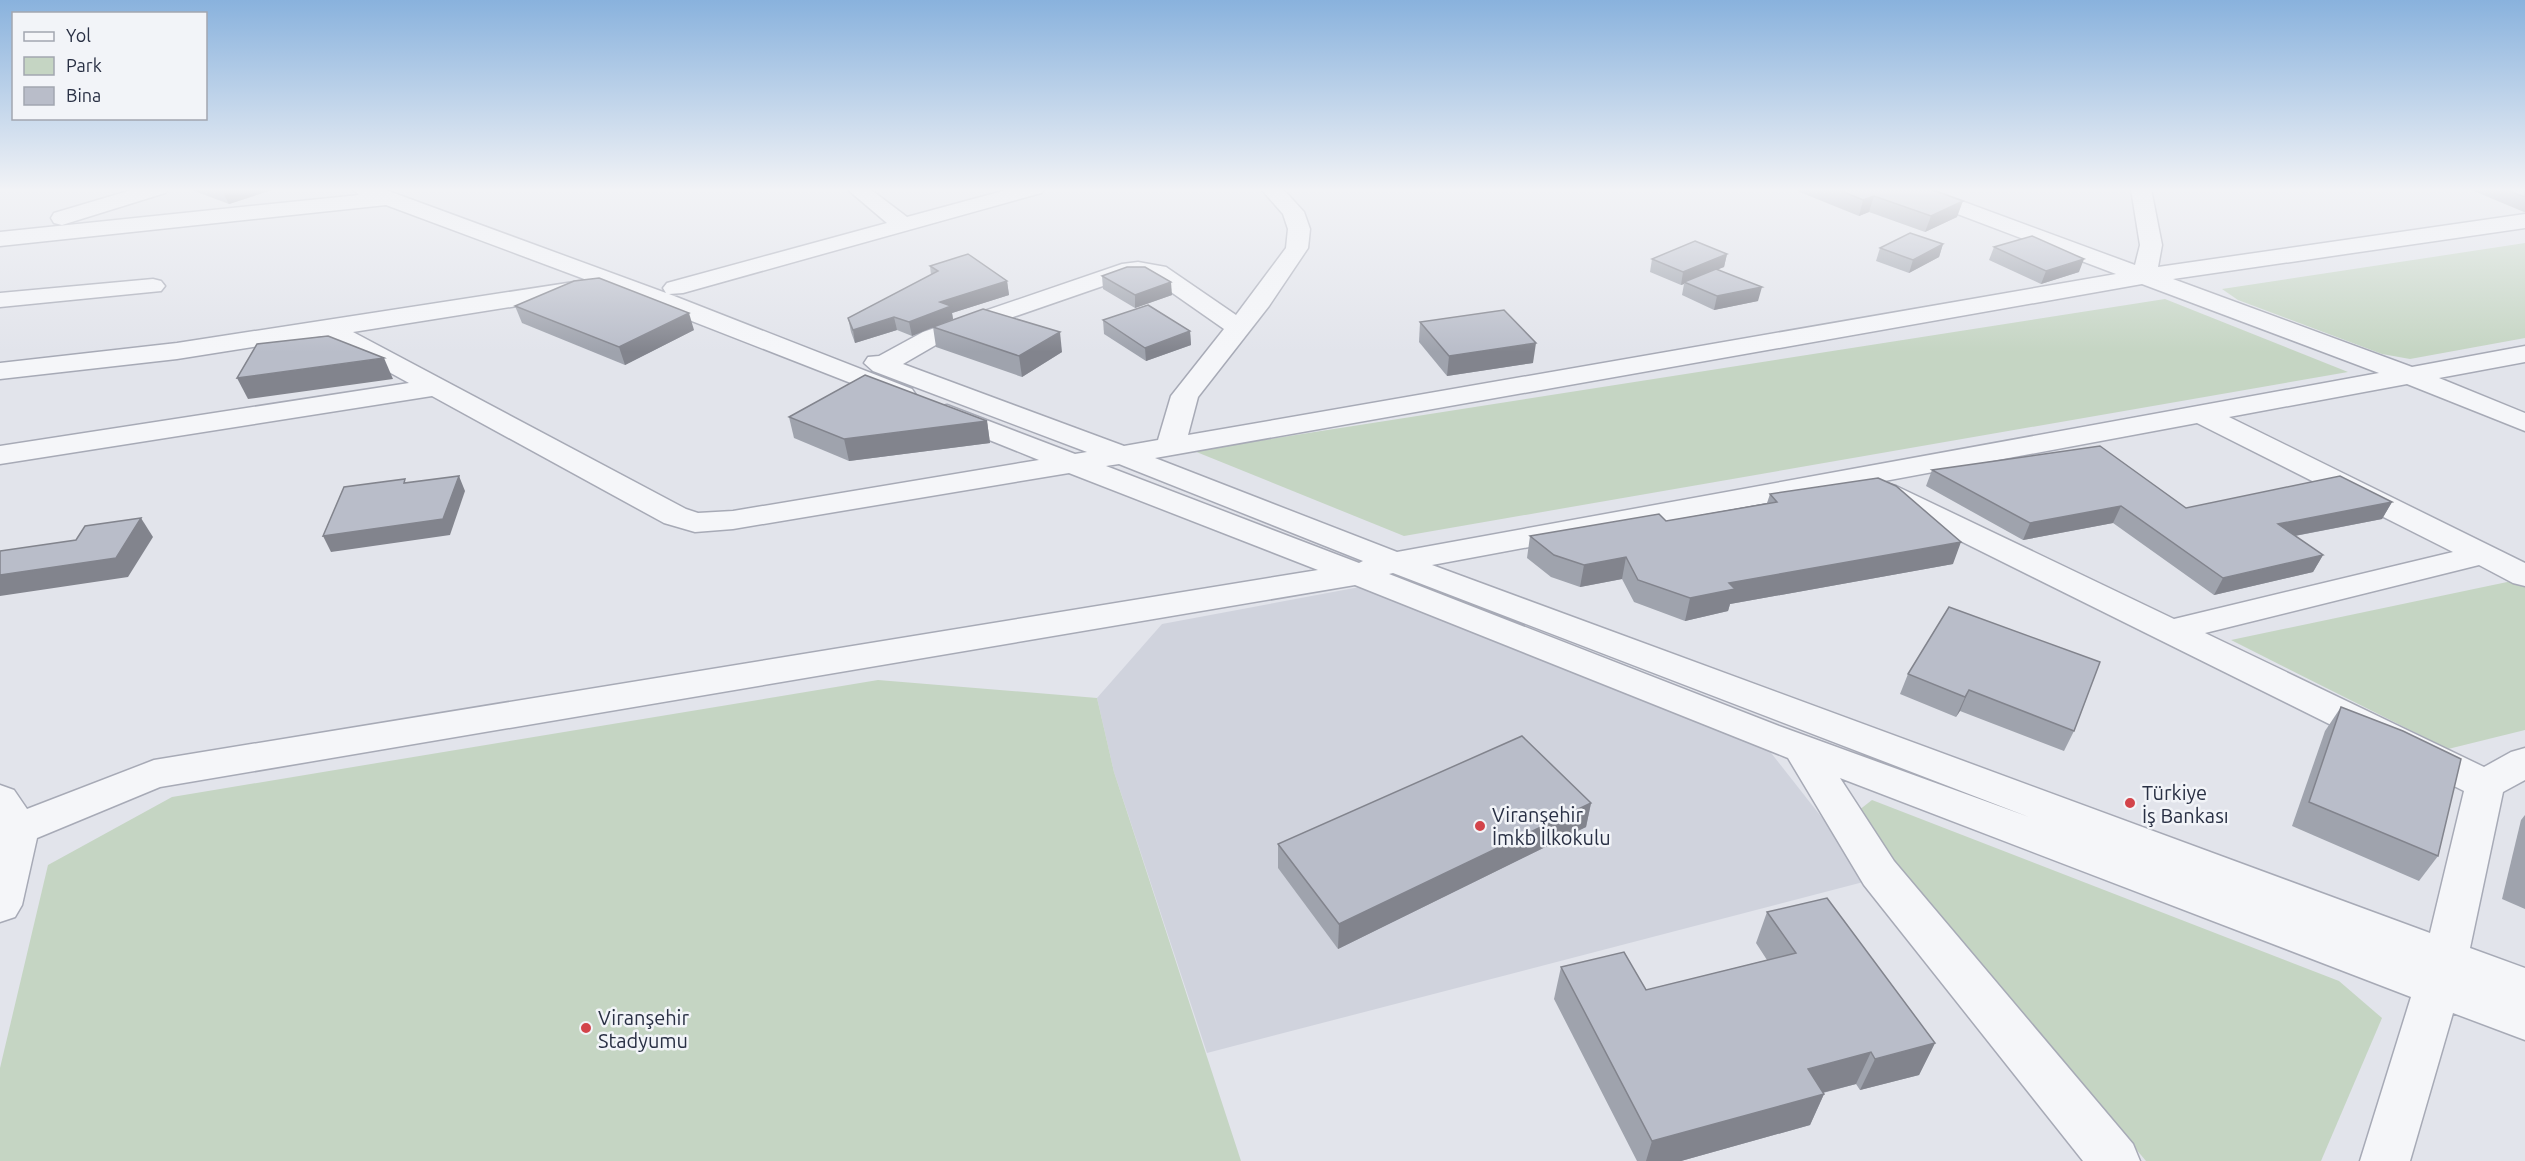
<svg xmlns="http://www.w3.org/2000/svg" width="2525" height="1161" font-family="Ubuntu,sans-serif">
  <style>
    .built { fill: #d0d3dd }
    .green { fill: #c5d5c3 }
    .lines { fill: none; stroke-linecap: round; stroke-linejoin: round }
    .minor-casing { stroke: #a7aab6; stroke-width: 3 }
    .minor { fill: #f5f6f9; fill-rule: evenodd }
    .wall { fill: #9fa3ad }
    .shaded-wall { fill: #82848d }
    .building { fill: #b9bdc9; stroke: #82848d; stroke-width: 1.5 }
    .poi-dot { fill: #d3444a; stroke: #f2f4f8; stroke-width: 2 }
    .labels { text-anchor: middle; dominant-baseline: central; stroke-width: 5; stroke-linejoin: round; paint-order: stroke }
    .near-poi-label { font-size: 20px; fill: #293044; stroke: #f2f4f8; text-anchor: start }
  </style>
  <rect width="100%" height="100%" fill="#e2e4eb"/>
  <path class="built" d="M 1365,586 L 1768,749 L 1871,880 L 1207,1053 L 1114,772 L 1097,698 L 1162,624 Z"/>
  <g class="green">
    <path d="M 2525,243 L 2525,338 L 2410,359 L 2382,354 L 2238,300 L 2222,289 Z"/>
    <path d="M 2165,299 L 2348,372 L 1404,536 L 1194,451 Z"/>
    <path d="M 2512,581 L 2525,587 L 2525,730 L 2448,749 L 2231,640 Z"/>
    <path d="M 878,680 L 1097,698 L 1114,772 L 1241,1161 L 0,1161 L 0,1068 L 48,865 L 172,797 Z"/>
    <path d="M 1872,800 L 2339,981 L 2382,1018 L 2321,1161 L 2146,1161 L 1854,814 Z"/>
  </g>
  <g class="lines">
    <defs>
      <g id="minor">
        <path d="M 135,189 L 168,189 L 165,193 L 62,225 L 54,223 L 51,218 L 54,213 Z"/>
        <path d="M 353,189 L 383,189 L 666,293 L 663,288 L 667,283 L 887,223 L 847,189 L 870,189 L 907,217 L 1010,189 L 1044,189 L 1041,193 L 683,293 L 669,294 L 912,389 L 916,395 L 912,401 L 902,403 L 592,282 L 595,286 L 591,291 L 561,299 L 353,332 L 686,509 L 698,513 L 733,511 L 1039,460 L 937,419 L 933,413 L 937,407 L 947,405 L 1075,454 L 1087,452 L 873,371 L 864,363 L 868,357 L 879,356 L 923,332 L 1122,264 L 1138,262 L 1166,267 L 1236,315 L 1286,248 L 1288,229 L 1283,214 L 1261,189 L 1283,189 L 1304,212 L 1310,229 L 1308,248 L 1269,306 L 1198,397 L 1188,435 L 2116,274 L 1902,193 L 1899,189 L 1929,189 L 2135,265 L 2140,245 L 2131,189 L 2151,189 L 2162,245 L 2158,267 L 2525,214 L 2525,228 L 2173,279 L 2412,367 L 2525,346 L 2525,362 L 2439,378 L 2525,413 L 2525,431 L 2407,384 L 2229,417 L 2525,563 L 2525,586 L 2513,583 L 2479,565 L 2205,633 L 2484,767 L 2511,752 L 2525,748 L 2525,780 L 2503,792 L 2470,948 L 2525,968 L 2525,1040 L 2453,1013 L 2410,1161 L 2360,1161 L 2411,997 L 1840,778 L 1894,861 L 2133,1144 L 2140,1161 L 2083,1161 L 1864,885 L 1788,758 L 1355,585 L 160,787 L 37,838 L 22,905 L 15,917 L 0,922 L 0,785 L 14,790 L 27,809 L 154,760 L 1318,570 L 1069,473 L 733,529 L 695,532 L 664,523 L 432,396 L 0,464 L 0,446 L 409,383 L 323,336 L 177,359 L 0,379 L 0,363 L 177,343 L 587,280 L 386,205 L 0,246 L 0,232 L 359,195 ZM 1138,276 L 1151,278 L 1224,329 L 1171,396 L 1158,440 L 1124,446 L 903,364 L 941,342 L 1126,278 ZM 2142,284 L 2379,373 L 1397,552 L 1155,458 ZM 2197,423 L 2453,552 L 2174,619 L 1896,486 L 1885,483 L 1874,486 L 1870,492 L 1874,498 L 2464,791 L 2430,933 L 1432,565 ZM 1119,464 L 1363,561 L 1359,563 L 1106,466 ZM 1393,573 L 2029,817 L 1779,726 L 1389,574 Z"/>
        <path d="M 153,279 L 161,281 L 165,286 L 161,291 L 0,307 L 0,293 Z"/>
      </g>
    </defs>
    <use href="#minor" class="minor-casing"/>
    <use href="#minor" class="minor"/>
  </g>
  <g class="wall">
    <path d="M 189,189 L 275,189 L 229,204 Z"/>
    <path d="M 1798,189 L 1930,189 L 1957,217 L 1925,232 L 1869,212 L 1859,216 L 1797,191 Z"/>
    <path d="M 2469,189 L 2525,189 L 2525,212 L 2524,212 Z"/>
    <path d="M 1943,244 L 1939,257 L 1909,273 L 1876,261 L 1880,248 Z"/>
    <path d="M 1994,247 L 2079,272 L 2041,284 L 1989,260 Z"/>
    <path d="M 1727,254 L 1724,267 L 1717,269 L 1758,301 L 1714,310 L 1682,295 L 1684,284 L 1681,285 L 1650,272 L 1652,259 Z"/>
    <path d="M 930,266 L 1007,281 L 1009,295 L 952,313 L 953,319 L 1062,352 L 1022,377 L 936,347 L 933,327 L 912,336 L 897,330 L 855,343 L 851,332 L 848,318 L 931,275 Z"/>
    <path d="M 1102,276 L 1172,295 L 1135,308 L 1103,289 Z"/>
    <path d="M 515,306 L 694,330 L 625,365 L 522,323 Z"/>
    <path d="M 1103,320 L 1190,331 L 1191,345 L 1146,361 L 1104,334 Z"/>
    <path d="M 1420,322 L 1533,363 L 1447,376 L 1419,342 Z"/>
    <path d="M 789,417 L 987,421 L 990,443 L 849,461 L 794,438 Z"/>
    <path d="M 1932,470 L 2186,508 L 2392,502 L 2382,519 L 2295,536 L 2323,555 L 2313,572 L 2214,595 L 2113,523 L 2023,540 L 1926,486 Z"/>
    <path d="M 1770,494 L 1953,564 L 1730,604 L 1728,611 L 1685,621 L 1634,602 L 1622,579 L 1580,587 L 1551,577 L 1527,558 L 1530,536 L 1666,521 L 1767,503 Z"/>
    <path d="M 1949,607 L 2074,731 L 2064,751 L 1960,711 L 1956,717 L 1900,694 L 1908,674 Z"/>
    <path d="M 2341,707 L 2438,856 L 2419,881 L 2292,826 L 2325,731 Z"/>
    <path d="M 1591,803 L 1586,827 L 1338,949 L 1278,868 L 1278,844 Z"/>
    <path d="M 2525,815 L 2525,909 L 2502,899 L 2521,820 Z"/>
    <path d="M 1767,912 L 1935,1043 L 1919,1075 L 1860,1090 L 1856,1084 L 1823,1093 L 1824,1094 L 1810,1125 L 1681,1161 L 1637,1161 L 1554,999 L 1561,967 L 1646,990 L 1767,960 L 1756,943 Z"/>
  </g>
  <g class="shaded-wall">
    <path d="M 221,189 L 275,189 L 229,204 Z"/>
    <path d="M 1874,196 L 1869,212 L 1859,216 L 1863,200 Z"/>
    <path d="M 1963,201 L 1957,217 L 1925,232 L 1931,216 Z"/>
    <path d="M 1943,244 L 1939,257 L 1909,273 L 1913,260 Z"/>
    <path d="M 1727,254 L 1724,267 L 1686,283 L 1684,282 L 1684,284 L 1681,285 L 1683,272 Z"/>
    <path d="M 2084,259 L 2079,272 L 2041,284 L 2046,271 Z"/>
    <path d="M 1007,281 L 1009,295 L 952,313 L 953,319 L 912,336 L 909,322 L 940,302 Z"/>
    <path d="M 1171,282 L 1172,295 L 1135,308 L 1135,295 Z"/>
    <path d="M 1762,287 L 1758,301 L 1714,310 L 1717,296 Z"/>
    <path d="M 689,313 L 694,330 L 625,365 L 619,347 Z"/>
    <path d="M 894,317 L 897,330 L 855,343 L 853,330 Z"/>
    <path d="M 1190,331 L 1191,345 L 1146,361 L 1145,348 Z"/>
    <path d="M 1060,332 L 1062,352 L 1022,377 L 1019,356 Z"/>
    <path d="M 1536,343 L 1533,363 L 1447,376 L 1449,356 Z"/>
    <path d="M 384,358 L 393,379 L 248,399 L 237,378 Z"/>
    <path d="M 987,421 L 990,443 L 849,461 L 844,439 Z"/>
    <path d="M 459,476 L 465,491 L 450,535 L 331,552 L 323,536 Z"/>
    <path d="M 2392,502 L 2382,519 L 2268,541 L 2278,524 Z"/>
    <path d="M 2121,506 L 2113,523 L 2023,540 L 2030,523 Z"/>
    <path d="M 141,518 L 153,537 L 128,577 L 0,596 L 0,575 Z"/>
    <path d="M 1961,542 L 1953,564 L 1730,604 L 1728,611 L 1685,621 L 1690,598 L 1729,583 Z"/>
    <path d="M 2323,555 L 2313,572 L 2214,595 L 2223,578 Z"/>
    <path d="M 1626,557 L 1622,579 L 1580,587 L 1584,565 Z"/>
    <path d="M 1969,690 L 1960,711 L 1956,717 L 1965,697 Z"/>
    <path d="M 1591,803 L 1586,827 L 1338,949 L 1339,924 Z"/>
    <path d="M 1935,1043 L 1919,1075 L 1860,1090 L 1875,1059 Z"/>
    <path d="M 1871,1052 L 1856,1084 L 1794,1100 L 1808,1069 Z"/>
    <path d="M 1824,1094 L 1810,1125 L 1681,1161 L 1646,1161 L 1652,1141 Z"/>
  </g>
  <g class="building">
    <path d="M 1837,189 L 1930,189 L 1963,201 L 1931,216 L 1874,196 L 1863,200 Z"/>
    <path d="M 2504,189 L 2525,189 L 2525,197 Z"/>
    <path d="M 1910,233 L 1943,244 L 1913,260 L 1880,248 Z"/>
    <path d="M 2032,236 L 2084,259 L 2046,271 L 1994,247 Z"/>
    <path d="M 1695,241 L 1727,254 L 1683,272 L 1652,259 Z"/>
    <path d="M 968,254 L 1007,281 L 940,302 L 951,306 L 909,322 L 894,317 L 853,330 L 848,318 L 938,271 L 930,266 Z"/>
    <path d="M 1127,267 L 1145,267 L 1171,282 L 1135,295 L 1102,276 Z"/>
    <path d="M 1716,269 L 1762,287 L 1717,296 L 1684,282 Z"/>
    <path d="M 599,278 L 689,313 L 619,347 L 515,306 L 574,281 Z"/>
    <path d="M 1148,305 L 1190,331 L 1145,348 L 1103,320 Z"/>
    <path d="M 983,309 L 1060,332 L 1019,356 L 933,327 Z"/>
    <path d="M 1504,310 L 1536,343 L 1449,356 L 1420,322 Z"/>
    <path d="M 328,336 L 384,358 L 237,378 L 257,344 Z"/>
    <path d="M 865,375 L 987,421 L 844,439 L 789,417 Z"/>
    <path d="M 2100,446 L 2186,508 L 2340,476 L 2392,502 L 2278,524 L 2323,555 L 2223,578 L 2121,506 L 2030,523 L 1932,470 Z"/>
    <path d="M 459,476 L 443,519 L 323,536 L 344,487 L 405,479 L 404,483 Z"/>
    <path d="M 1878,478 L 1896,486 L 1961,542 L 1729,583 L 1735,589 L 1690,598 L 1638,580 L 1626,557 L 1584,565 L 1554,555 L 1530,536 L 1659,514 L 1666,521 L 1777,502 L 1770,494 Z"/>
    <path d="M 141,518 L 116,558 L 0,575 L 0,551 L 76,540 L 85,526 Z"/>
    <path d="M 1949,607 L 2100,662 L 2074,731 L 1969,690 L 1965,697 L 1908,674 Z"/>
    <path d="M 2341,707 L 2403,731 L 2461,759 L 2438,856 L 2309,802 Z"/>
    <path d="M 1522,736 L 1591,803 L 1339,924 L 1278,844 Z"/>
    <path d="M 1827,898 L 1935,1043 L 1875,1059 L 1871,1052 L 1808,1069 L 1824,1094 L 1652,1141 L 1561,967 L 1624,952 L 1646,990 L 1796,953 L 1767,912 Z"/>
  </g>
  <linearGradient id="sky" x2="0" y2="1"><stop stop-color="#89b2dd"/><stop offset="0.54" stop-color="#f2f3f6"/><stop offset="1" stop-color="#f2f3f6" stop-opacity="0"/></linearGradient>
  <rect width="2525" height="352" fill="url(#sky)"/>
  <g class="poi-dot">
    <circle cx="2130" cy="803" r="6"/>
    <circle cx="1480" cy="826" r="6"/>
    <circle cx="586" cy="1028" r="6"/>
  </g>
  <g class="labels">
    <g class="near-poi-label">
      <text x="2142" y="792">Türkiye<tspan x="2142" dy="23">İş Bankası</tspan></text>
      <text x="1492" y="814">Viranşehir<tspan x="1492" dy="23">İmkb İlkokulu</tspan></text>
      <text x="598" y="1017">Viranşehir<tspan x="598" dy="23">Stadyumu</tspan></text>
    </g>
  </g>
  <rect x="12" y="12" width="195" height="108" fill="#f2f4f8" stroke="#a2a6b0" stroke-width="1.5"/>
  <rect x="24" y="32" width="30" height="9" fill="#f5f6f9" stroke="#a2a6b0" stroke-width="1.5"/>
  <text x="66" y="42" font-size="18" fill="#293044">Yol</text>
  <rect x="24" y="57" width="30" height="18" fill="#c5d5c3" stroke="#a2a6b0" stroke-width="1.5"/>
  <text x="66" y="72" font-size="18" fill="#293044">Park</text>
  <rect x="24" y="87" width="30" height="18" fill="#b9bdc9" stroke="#a2a6b0" stroke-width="1.5"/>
  <text x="66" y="102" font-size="18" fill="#293044">Bina</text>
</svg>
